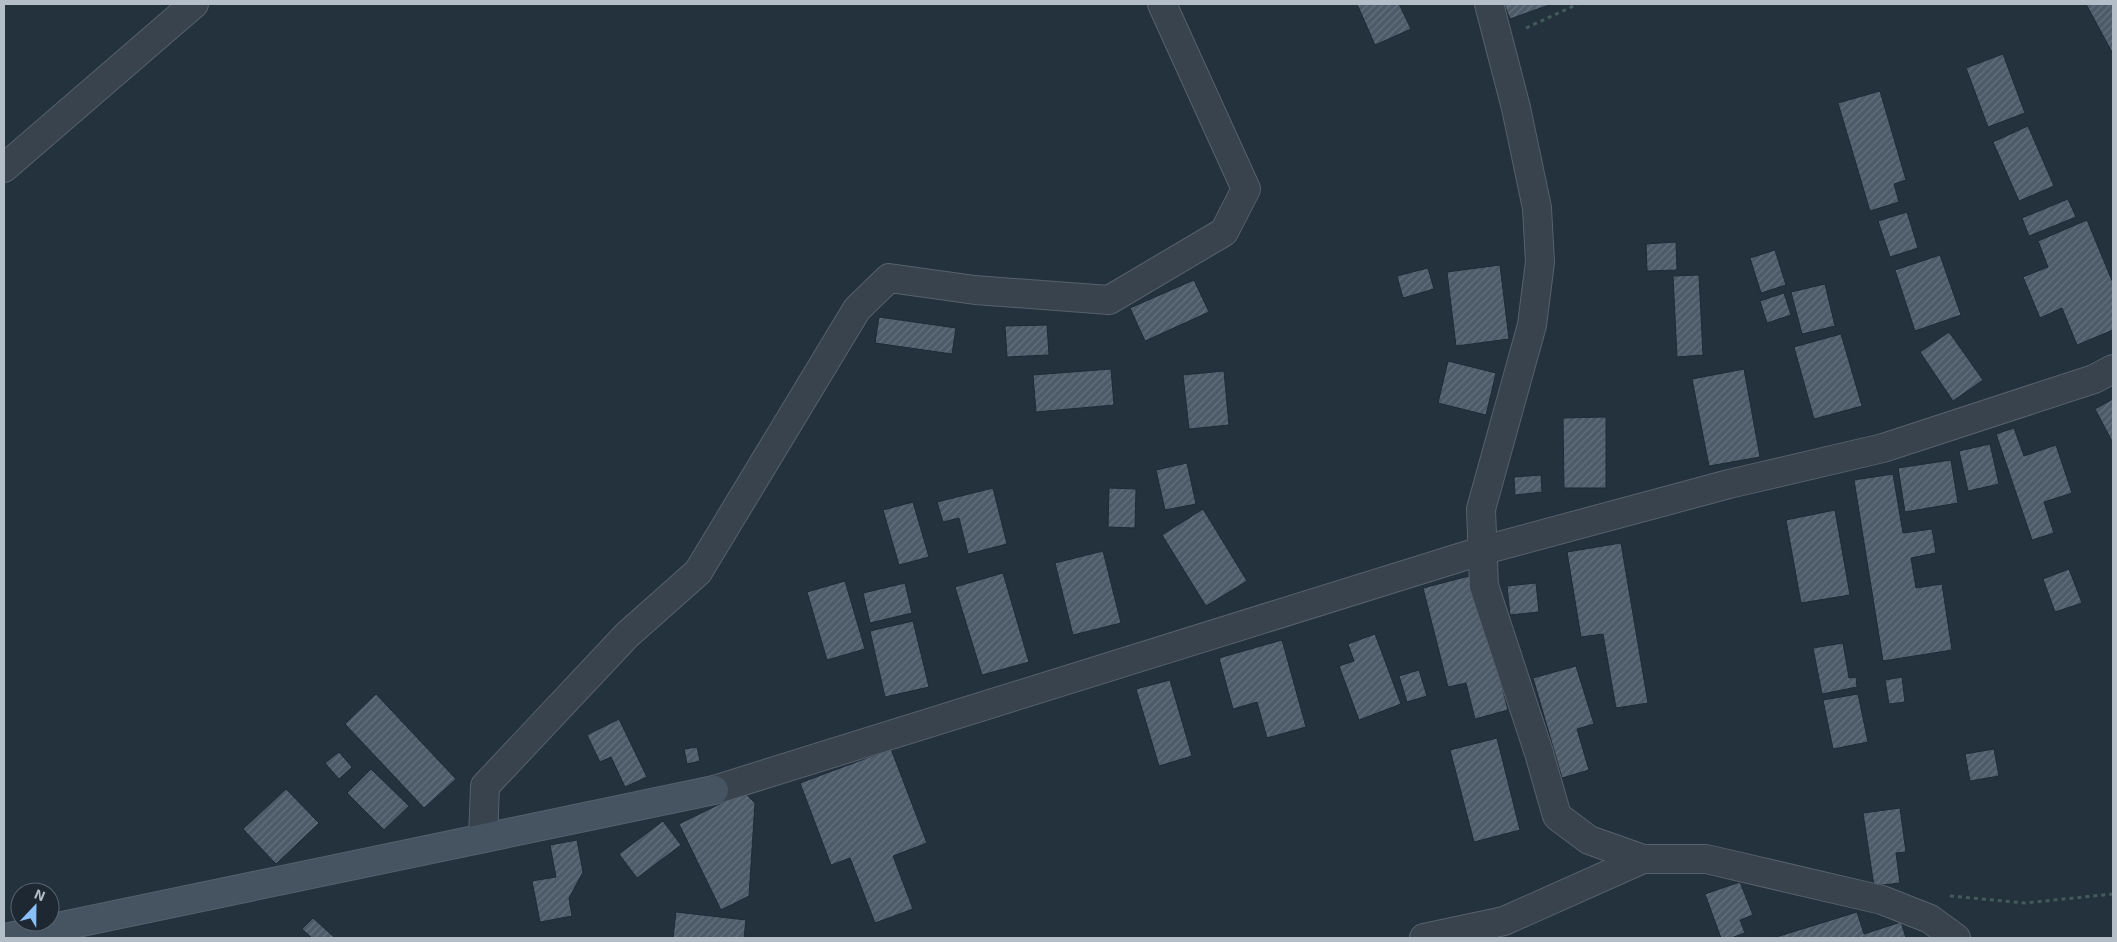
<svg xmlns="http://www.w3.org/2000/svg" width="2117" height="942" font-family="'Exo 2',sans-serif">
  <style>
    .building { fill: url(#building-hatch); stroke: #1f2a35 }
    .lines { fill: none; stroke-linecap: round; stroke-linejoin: round }
    .street-casing { stroke: #56616c; stroke-width: 30 }
    .secondary-casing { stroke: #56616c; stroke-width: 30 }
    .path { stroke: #445b5b; stroke-width: 3; stroke-dasharray: 4 4; stroke-linecap: butt }
    .street { stroke: #38434e; stroke-width: 28 }
    .secondary { stroke: #465361; stroke-width: 28 }
  </style>
  <defs>
    <pattern id="building-hatch" width="6" height="6" patternUnits="userSpaceOnUse" patternTransform="scale(1.25)"><rect width="6" height="6" fill="#4d5b69"/><path d="M-1 1l2-2M0 6l6-6M5 7l2-2" fill="none" stroke="#64717d"/></pattern>
  </defs>
  <rect width="100%" height="100%" fill="#24323e"/>
  <g class="building">
    <path d="M 1357,4 L 1399,4 L 1411,29 L 1375,45 Z"/>
    <path d="M 1504,4 L 1548,4 L 1549,5 L 1510,19 Z"/>
    <path d="M 2086,4 L 2113,4 L 2113,54 Z"/>
    <path d="M 2003,54 L 2025,113 L 1988,127 L 1966,68 Z"/>
    <path d="M 1880,91 L 1906,180 L 1894,184 L 1899,202 L 1870,211 L 1838,103 Z"/>
    <path d="M 2028,126 L 2054,186 L 2019,201 L 1993,142 Z"/>
    <path d="M 2068,199 L 2076,217 L 2029,236 L 2022,218 Z"/>
    <path d="M 1907,212 L 1918,248 L 1890,257 L 1878,221 Z"/>
    <path d="M 2087,220 L 2113,283 L 2113,330 L 2077,345 L 2062,308 L 2040,318 L 2023,277 L 2048,267 L 2038,241 Z"/>
    <path d="M 1676,242 L 1677,270 L 1647,271 L 1646,244 Z"/>
    <path d="M 1775,250 L 1786,285 L 1761,293 L 1750,258 Z"/>
    <path d="M 1940,255 L 1961,315 L 1915,331 L 1895,270 Z"/>
    <path d="M 1500,265 L 1509,339 L 1456,346 L 1447,272 Z"/>
    <path d="M 1428,268 L 1434,289 L 1403,298 L 1397,276 Z"/>
    <path d="M 1699,275 L 1703,355 L 1677,357 L 1673,276 Z"/>
    <path d="M 1194,280 L 1209,312 L 1145,341 L 1130,308 Z"/>
    <path d="M 1825,284 L 1835,326 L 1802,334 L 1791,292 Z"/>
    <path d="M 1784,293 L 1791,315 L 1767,323 L 1760,301 Z"/>
    <path d="M 879,317 L 956,328 L 952,354 L 875,343 Z"/>
    <path d="M 1047,325 L 1049,355 L 1007,357 L 1005,326 Z"/>
    <path d="M 1949,332 L 1983,380 L 1953,401 L 1920,352 Z"/>
    <path d="M 1841,334 L 1862,406 L 1814,419 L 1794,347 Z"/>
    <path d="M 1448,361 L 1496,373 L 1486,415 L 1438,403 Z"/>
    <path d="M 1111,369 L 1114,405 L 1036,412 L 1033,375 Z"/>
    <path d="M 1744,369 L 1760,457 L 1709,466 L 1692,379 Z"/>
    <path d="M 1224,371 L 1229,425 L 1189,429 L 1183,375 Z"/>
    <path d="M 2113,399 L 2113,443 L 2095,409 Z"/>
    <path d="M 1606,417 L 1606,488 L 1564,488 L 1563,418 Z"/>
    <path d="M 2014,428 L 2024,456 L 2056,445 L 2072,493 L 2044,502 L 2054,533 L 2032,540 L 1996,434 Z"/>
    <path d="M 1990,444 L 1999,484 L 1968,491 L 1959,451 Z"/>
    <path d="M 1951,460 L 1958,503 L 1905,512 L 1898,468 Z"/>
    <path d="M 1187,463 L 1196,504 L 1165,510 L 1156,470 Z"/>
    <path d="M 1893,474 L 1903,533 L 1932,529 L 1936,553 L 1911,558 L 1916,588 L 1942,584 L 1952,650 L 1883,661 L 1854,480 Z"/>
    <path d="M 1541,475 L 1542,492 L 1515,495 L 1514,477 Z"/>
    <path d="M 993,488 L 1007,544 L 968,554 L 959,518 L 943,522 L 937,502 Z"/>
    <path d="M 1109,488 L 1136,489 L 1135,528 L 1108,527 Z"/>
    <path d="M 913,502 L 929,557 L 899,565 L 883,510 Z"/>
    <path d="M 1203,509 L 1247,581 L 1206,606 L 1162,535 Z"/>
    <path d="M 1835,510 L 1850,595 L 1801,603 L 1786,520 Z"/>
    <path d="M 1621,543 L 1648,703 L 1616,708 L 1603,634 L 1581,637 L 1567,552 Z"/>
    <path d="M 1103,551 L 1121,623 L 1073,635 L 1055,563 Z"/>
    <path d="M 2069,569 L 2082,603 L 2055,612 L 2043,579 Z"/>
    <path d="M 1003,573 L 1029,662 L 982,675 L 955,587 Z"/>
    <path d="M 1473,575 L 1508,710 L 1475,719 L 1466,683 L 1448,687 L 1423,588 Z"/>
    <path d="M 845,581 L 865,649 L 827,660 L 807,592 Z"/>
    <path d="M 905,583 L 912,613 L 870,623 L 863,593 Z"/>
    <path d="M 1536,583 L 1539,612 L 1510,615 L 1507,586 Z"/>
    <path d="M 913,621 L 929,687 L 885,697 L 870,631 Z"/>
    <path d="M 1375,634 L 1401,704 L 1359,720 L 1339,666 L 1354,661 L 1348,644 Z"/>
    <path d="M 1282,640 L 1306,727 L 1267,738 L 1257,702 L 1233,709 L 1219,658 Z"/>
    <path d="M 1843,643 L 1849,678 L 1856,677 L 1857,687 L 1822,694 L 1813,648 Z"/>
    <path d="M 1576,666 L 1594,724 L 1577,729 L 1589,770 L 1562,778 L 1533,678 Z"/>
    <path d="M 1419,670 L 1427,696 L 1407,702 L 1399,676 Z"/>
    <path d="M 1902,677 L 1905,702 L 1889,704 L 1885,680 Z"/>
    <path d="M 1170,680 L 1192,756 L 1159,766 L 1136,689 Z"/>
    <path d="M 376,694 L 456,779 L 424,808 L 345,724 Z"/>
    <path d="M 1858,694 L 1868,742 L 1833,749 L 1823,700 Z"/>
    <path d="M 619,719 L 647,777 L 625,787 L 611,757 L 600,762 L 587,735 Z"/>
    <path d="M 1497,738 L 1520,830 L 1474,842 L 1450,750 Z"/>
    <path d="M 697,747 L 700,761 L 687,764 L 684,749 Z"/>
    <path d="M 891,749 L 927,843 L 893,856 L 913,909 L 875,923 L 850,858 L 831,865 L 800,783 Z"/>
    <path d="M 1994,749 L 1999,776 L 1970,781 L 1965,754 Z"/>
    <path d="M 339,752 L 352,767 L 339,779 L 325,763 Z"/>
    <path d="M 371,769 L 409,806 L 384,830 L 347,793 Z"/>
    <path d="M 286,789 L 319,823 L 276,864 L 243,829 Z"/>
    <path d="M 744,792 L 755,803 L 749,896 L 721,910 L 679,824 Z"/>
    <path d="M 1900,808 L 1906,852 L 1896,853 L 1900,883 L 1874,886 L 1863,813 Z"/>
    <path d="M 663,821 L 681,845 L 637,878 L 619,854 Z"/>
    <path d="M 577,840 L 583,872 L 569,898 L 572,916 L 540,922 L 532,881 L 556,877 L 550,845 Z"/>
    <path d="M 1740,882 L 1753,915 L 1740,920 L 1745,933 L 1731,938 L 1721,938 L 1705,894 Z"/>
    <path d="M 676,912 L 746,920 L 744,938 L 673,938 Z"/>
    <path d="M 1857,912 L 1864,934 L 1901,922 L 1906,938 L 1773,938 Z"/>
    <path d="M 313,918 L 335,938 L 312,938 L 302,929 Z"/>
  </g>
  <g class="lines">
    <defs>
      <g id="street">
        <path d="M 1489,4 L 1516,108 L 1537,208 L 1540,262 L 1532,325 L 1481,509 L 1484,586 L 1539,753 L 1557,816 L 1589,840 L 1643,859 L 1706,859 L 1882,900 L 1930,919 L 1956,938"/>
        <path d="M 4,168 L 194,4"/>
        <path d="M 714,790 L 1484,550 L 1729,484 L 1883,448 L 2094,379 L 2113,369"/>
        <path d="M 483,838 L 485,786 L 627,635 L 698,572 L 857,309 L 889,278 L 975,290 L 1109,300 L 1224,232 L 1246,189 L 1162,4"/>
        <path d="M 1424,938 L 1504,921 L 1643,859"/>
      </g>
      <path id="secondary" d="M 5,938 L 714,790"/>
    </defs>
    <use href="#street" class="street-casing"/>
    <use href="#secondary" class="secondary-casing"/>
    <g class="path">
      <path d="M 1526,28 L 1578,4"/>
      <path d="M 1950,896 L 2025,903 L 2113,894"/>
    </g>
    <use href="#street" class="street"/>
    <use href="#secondary" class="secondary"/>
  </g>
  <rect width="2117" height="942" fill="none" stroke="#b4bec9" stroke-width="10"/>
  <g transform="translate(35 907) rotate(22)"><circle r="24" fill="#1d2833" stroke="#59646f"/>
  <path d="M0-4L9 19L0 12L-9 19Z" fill="#8ac0f8"/>
  <text y="-8" font-size="14" font-weight="bold" text-anchor="middle" fill="#b4bec9">N</text>
  </g>
</svg>
